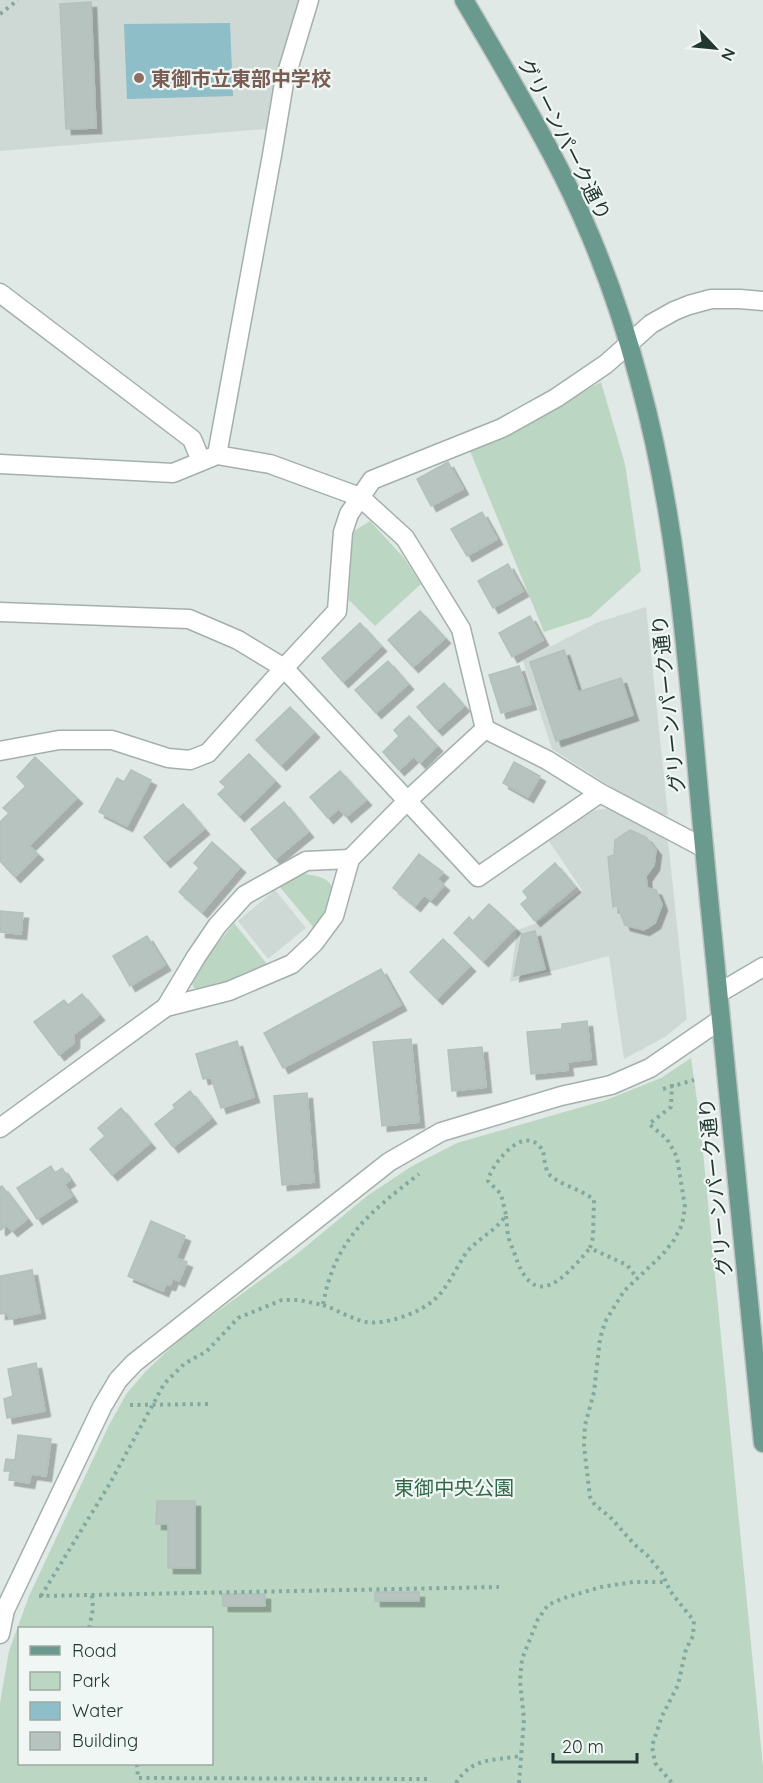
<svg xmlns="http://www.w3.org/2000/svg" width="763" height="1783" font-family="Quicksand,'Noto Sans JP',sans-serif">
  <style>
    .built { fill: #ced8d4 }
    .green { fill: #bbd7c3; fill-rule: evenodd }
    .water { fill: #8ebec7 }
    .building { fill: #b6c3be; stroke: #b3c1bc; stroke-width: 1.5; filter: url(#shadow) }
    .lines { fill: none; stroke-linecap: round; stroke-linejoin: round }
    .street-casing { stroke: #a4b0ab; stroke-width: 21 }
    .primary-casing { stroke: #bdc3c1; stroke-width: 21 }
    .path { stroke: #84a89d; stroke-width: 4; stroke-dasharray: 3 4.5; stroke-linecap: butt }
    .street { stroke: #fff; stroke-width: 18 }
    .primary { stroke: #6a998d; stroke-width: 18 }
    .education-dot { fill: #8d6e63; stroke: #f0f6f3; stroke-width: 2 }
    .labels { text-anchor: middle; dominant-baseline: central; stroke-width: 4.5; stroke-linejoin: round; paint-order: stroke }
    .education-label { font-size: 20px; font-weight: bold; fill: #785e54; stroke: #f0f6f3; text-anchor: start }
    .street-label { font-size: 20px; fill: #233731; stroke: #f0f6f3 }
    .park-label { font-size: 20px; fill: #326847; stroke: #f0f6f3 }
  </style>
  <defs>
    <filter id="shadow"><feDropShadow dx="5.5" dy="5.5" stdDeviation="0" flood-color="#0004"/></filter>
  </defs>
  <rect width="100%" height="100%" fill="#e0e9e5"/>
  <g class="built">
    <path d="M 0,0 L 301,0 L 274,92 L 266,129 L 0,151 Z"/>
    <path d="M 646,607 L 668,815 L 655,815 L 552,749 L 523,661 L 596,623 Z"/>
    <path d="M 615,808 L 668,841 L 687,1019 L 665,1037 L 624,1059 L 609,956 L 510,982 L 517,930 L 537,923 L 582,890 L 547,838 L 595,810 Z"/>
    <path d="M 275,890 L 306,928 L 268,959 L 238,921 Z"/>
  </g>
  <g class="green">
    <path d="M 601,382 L 625,464 L 641,571 L 590,617 L 544,632 L 470,451 Z"/>
    <path d="M 370,521 L 404,558 L 421,584 L 375,626 L 349,600 L 351,533 Z"/>
    <path d="M 304,874 C 318,876 330,877 334,892 L 321,918 L 314,928 L 279,886 Z"/>
    <path d="M 234,923 L 267,964 L 206,990 L 194,988 L 190,979 Z"/>
    <path d="M 691,1058 L 700,1121 L 763,1767 L 763,1783 L 0,1783 L 0,1703 L 9,1651 L 29,1596 L 109,1425 L 127,1393 L 146,1371 L 181,1338 L 298,1253 L 367,1196 L 412,1166 L 457,1143 L 606,1100 L 661,1078 ZM 20,1628 L 212,1628 L 212,1764 L 20,1764 Z"/>
  </g>
  <path class="water" d="M 230,23 L 233,96 L 127,99 L 124,24 Z"/>
  <g class="building">
    <path d="M 91,2 L 96,128 L 66,129 L 60,4 Z"/>
    <path d="M 448,462 L 463,489 L 431,506 L 417,479 Z"/>
    <path d="M 482,512 L 497,539 L 467,556 L 451,529 Z"/>
    <path d="M 508,564 L 523,591 L 493,608 L 478,581 Z"/>
    <path d="M 420,611 L 445,638 L 413,667 L 388,640 Z"/>
    <path d="M 530,616 L 543,640 L 512,657 L 499,633 Z"/>
    <path d="M 360,623 L 381,646 L 343,682 L 322,658 Z"/>
    <path d="M 564,650 L 578,692 L 621,678 L 633,715 L 556,741 L 530,662 Z"/>
    <path d="M 388,661 L 408,684 L 376,713 L 355,690 Z"/>
    <path d="M 519,666 L 531,704 L 501,713 L 489,675 Z"/>
    <path d="M 444,683 L 464,706 L 437,730 L 417,707 Z"/>
    <path d="M 290,707 L 314,732 L 281,765 L 256,740 Z"/>
    <path d="M 409,716 L 437,746 L 420,763 L 414,756 L 399,770 L 383,752 L 399,736 L 394,730 Z"/>
    <path d="M 249,754 L 275,781 L 239,816 L 218,794 L 226,787 L 220,782 Z"/>
    <path d="M 35,757 L 77,798 L 29,846 L 38,854 L 15,877 L 0,861 L 0,822 L 9,813 L 3,808 L 26,786 L 17,777 Z"/>
    <path d="M 514,762 L 540,776 L 528,797 L 503,783 Z"/>
    <path d="M 131,770 L 151,780 L 127,826 L 99,812 L 117,778 L 124,782 Z"/>
    <path d="M 340,771 L 366,800 L 346,817 L 339,808 L 328,818 L 310,797 Z"/>
    <path d="M 284,802 L 308,832 L 275,859 L 251,829 Z"/>
    <path d="M 183,804 L 204,829 L 165,862 L 144,837 Z"/>
    <path d="M 630,830 L 646,837 L 656,850 L 654,865 L 646,876 L 647,888 L 656,890 L 662,905 L 655,923 L 644,930 L 625,925 L 617,905 L 613,907 L 608,857 L 614,855 L 615,840 Z"/>
    <path d="M 212,842 L 240,867 L 202,912 L 179,892 L 199,868 L 194,863 Z"/>
    <path d="M 419,854 L 443,872 L 437,879 L 444,885 L 431,900 L 424,895 L 415,906 L 393,888 Z"/>
    <path d="M 555,863 L 575,887 L 535,921 L 521,904 L 528,898 L 523,891 Z"/>
    <path d="M 489,904 L 515,928 L 483,961 L 454,933 L 469,917 L 473,921 Z"/>
    <path d="M 0,911 L 23,913 L 21,934 L 0,932 Z"/>
    <path d="M 535,931 L 545,969 L 514,976 L 522,934 Z"/>
    <path d="M 147,936 L 165,965 L 130,986 L 113,956 Z"/>
    <path d="M 443,939 L 470,966 L 437,999 L 410,972 Z"/>
    <path d="M 381,969 L 401,1005 L 283,1068 L 264,1033 Z"/>
    <path d="M 82,994 L 99,1015 L 74,1034 L 74,1043 L 59,1055 L 34,1022 L 64,1000 L 68,1005 Z"/>
    <path d="M 587,1021 L 591,1059 L 567,1062 L 568,1070 L 531,1074 L 527,1032 L 562,1029 L 562,1024 Z"/>
    <path d="M 411,1039 L 419,1122 L 382,1126 L 373,1042 Z"/>
    <path d="M 237,1041 L 254,1097 L 221,1108 L 211,1077 L 203,1079 L 196,1054 Z"/>
    <path d="M 482,1047 L 486,1087 L 452,1091 L 448,1050 Z"/>
    <path d="M 190,1091 L 211,1118 L 173,1147 L 155,1124 L 175,1108 L 173,1105 Z"/>
    <path d="M 307,1093 L 314,1182 L 282,1185 L 274,1096 Z"/>
    <path d="M 121,1108 L 150,1143 L 112,1175 L 90,1149 L 105,1136 L 98,1128 Z"/>
    <path d="M 51,1166 L 55,1173 L 62,1168 L 70,1180 L 64,1184 L 72,1196 L 37,1219 L 17,1188 Z"/>
    <path d="M 2,1186 L 27,1219 L 12,1231 L 7,1225 L 1,1230 L 0,1229 L 0,1187 Z"/>
    <path d="M 151,1221 L 185,1236 L 176,1258 L 187,1262 L 179,1281 L 173,1278 L 170,1285 L 166,1284 L 163,1291 L 128,1276 Z"/>
    <path d="M 32,1270 L 40,1313 L 9,1319 L 8,1313 L 0,1314 L 0,1276 Z"/>
    <path d="M 36,1363 L 45,1411 L 7,1418 L 4,1399 L 13,1396 L 8,1369 Z"/>
    <path d="M 18,1435 L 51,1439 L 46,1476 L 31,1474 L 29,1483 L 9,1480 L 11,1471 L 4,1471 L 6,1459 L 15,1460 Z"/>
    <path d="M 157,1501 L 195,1501 L 195,1568 L 168,1568 L 168,1524 L 156,1524 Z"/>
    <rect x="375" y="1592" width="44" height="9"/>
    <path d="M 222,1594 L 265,1594 L 265,1606 L 223,1606 Z"/>
  </g>
  <g class="lines">
    <defs>
      <g id="street">
        <path d="M 0,293 L 192,439 L 201,461"/>
        <path d="M 217,455 L 272,155 L 284,83 L 309,0"/>
        <path d="M 0,464 L 173,473 L 217,455 L 270,464 L 360,497 L 405,538 L 461,629 L 485,729"/>
        <path d="M 0,612 L 189,619 L 238,640 L 284,668 L 208,753 L 190,760 L 168,758 L 112,740 L 59,740 L 0,751"/>
        <path d="M 485,729 L 547,760 L 600,793 L 704,848"/>
        <path d="M 600,793 L 478,877 L 284,668 L 337,611 L 343,532 L 349,514 L 372,480 L 502,428 L 556,398 L 606,364 L 651,324 L 674,311 L 689,305 L 711,299 L 740,299 L 763,301"/>
        <path d="M 719,993 L 763,967"/>
        <path d="M 166,1007 L 196,957 L 217,926 L 245,895 L 306,861 L 350,859"/>
        <path d="M 0,1128 L 166,1007 L 229,991 L 292,964 L 314,943 L 334,916 L 350,859 L 408,800 L 485,729"/>
        <path d="M 0,1634 L 5,1610 L 102,1407 L 118,1380 L 134,1363 L 389,1162 L 441,1132 L 561,1096 L 611,1085 L 650,1068 L 720,1020"/>
      </g>
      <path id="primary" d="M 464,0 C 498,58 533,116 563,176 C 595,240 621,311 639,380 C 681,532 689,691 704,847 C 723,1046 743,1245 763,1443"/>
    </defs>
    <use href="#street" class="street-casing"/>
    <use href="#primary" class="primary-casing"/>
    <g class="path">
      <path d="M 0,14 L 18,0"/>
      <path d="M 672,1084 L 671,1107 L 649,1124 L 667,1139 L 677,1157 L 685,1207 L 682,1225 L 674,1240 L 662,1255 L 624,1291 L 605,1322 L 600,1339 L 594,1392 L 585,1425 L 584,1446 L 590,1497 L 595,1505 L 610,1517 L 635,1545 L 647,1555 L 662,1573 L 670,1591 L 694,1621 L 693,1636 L 686,1649 L 678,1685 L 662,1716 L 652,1746 L 655,1763 L 672,1783"/>
      <path d="M 663,1089 L 694,1080"/>
      <path d="M 506,1216 C 507,1222 507,1229 508,1235 C 509,1241 512,1247 514,1252 C 533,1313 562,1281 590,1248"/>
      <path d="M 323,1305 C 338,1310 351,1319 366,1322 C 386,1325 420,1313 435,1299 C 448,1287 456,1268 466,1253 C 478,1238 496,1231 506,1215 L 501,1194 L 488,1181 C 490,1167 515,1136 531,1141 C 536,1142 539,1146 543,1150 C 544,1157 545,1167 548,1173 C 556,1184 582,1189 594,1200 L 593,1237 L 590,1248 L 627,1265 L 637,1278"/>
      <path d="M 130,1405 L 211,1404"/>
      <path d="M 39,1596 L 499,1587"/>
      <path d="M 41,1596 L 109,1485 L 164,1384 L 184,1364 L 207,1351 L 238,1318 L 282,1300 L 299,1300 L 323,1305 C 334,1240 370,1212 419,1174"/>
      <path d="M 89,1628 L 93,1609 L 92,1594"/>
      <path d="M 137,1764 L 138,1778 L 430,1779"/>
      <path d="M 456,1783 C 472,1757 493,1761 520,1756"/>
      <path d="M 519,1783 L 524,1719 L 520,1681 L 522,1659 L 538,1619 L 548,1605 L 564,1598 L 601,1587 L 633,1582 L 665,1582"/>
    </g>
    <use href="#street" class="street"/>
    <use href="#primary" class="primary"/>
  </g>
  <circle class="education-dot" cx="139" cy="78" r="6"/>
  <g class="labels">
    <g class="education-label">
      <text x="151" y="78">東御市立東部中学校</text>
    </g>
    <g class="street-label">
      <text transform="translate(565 139) rotate(63)">グリーンパーク通り</text>
      <text transform="translate(668 704) rotate(-96)">グリーンパーク通り</text>
      <text transform="translate(715 1187) rotate(-96)">グリーンパーク通り</text>
    </g>
    <g class="park-label">
      <text x="454" y="1487">東御中央公園</text>
    </g>
  </g>
  <rect x="18" y="1627" width="195" height="138" fill="#f0f6f3" stroke="#9eaaa5" stroke-width="1.5"/>
  <rect x="30" y="1646" width="30" height="9" fill="#6a998d" stroke="#9eaaa5" stroke-width="1.5"/>
  <text x="72" y="1657" font-size="18" fill="#233731">Road</text>
  <rect x="30" y="1672" width="30" height="18" fill="#bbd7c3" stroke="#9eaaa5" stroke-width="1.5"/>
  <text x="72" y="1687" font-size="18" fill="#233731">Park</text>
  <rect x="30" y="1702" width="30" height="18" fill="#8ebec7" stroke="#9eaaa5" stroke-width="1.5"/>
  <text x="72" y="1717" font-size="18" fill="#233731">Water</text>
  <rect x="30" y="1732" width="30" height="18" fill="#b6c3be" stroke="#9eaaa5" stroke-width="1.5"/>
  <text x="72" y="1747" font-size="18" fill="#233731">Building</text>
  <g transform="translate(715 48) rotate(116)" stroke="#f0f6f3" stroke-width="4.5" paint-order="stroke">
  <path d="M0-4.5L10 22L0 15L-10 22Z" fill="#233731"/>
  <text y="-9" font-size="16" font-weight="bold" text-anchor="middle" fill="#233731">N</text>
  </g>
  <path d="M553 1753v9h84v-9" fill="none" stroke="#233731" stroke-width="3"/>
  <text x="562" y="1753" font-size="18" fill="#233731" stroke="#f0f6f3" stroke-width="4.5" paint-order="stroke">20 m</text>
</svg>
